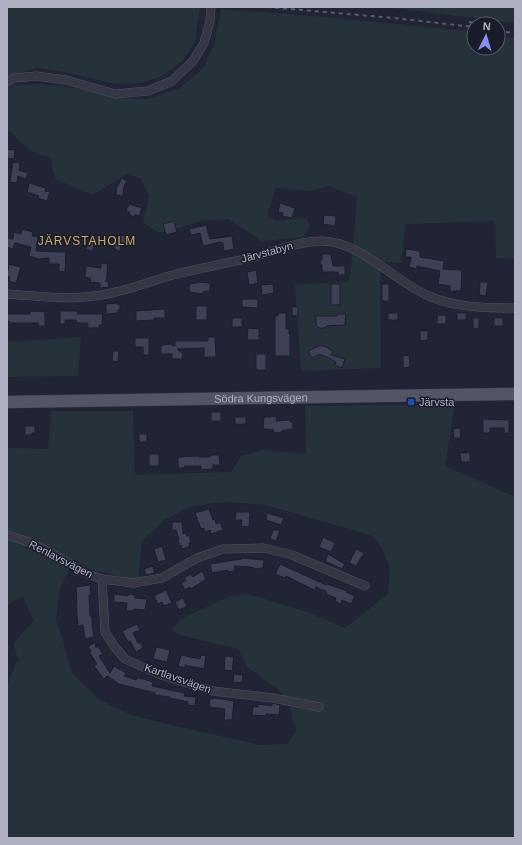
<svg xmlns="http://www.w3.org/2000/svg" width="522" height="845" font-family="Helvetica,sans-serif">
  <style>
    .green { fill: #263239; fill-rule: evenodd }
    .building { fill: #3e4155; stroke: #1c1e2c }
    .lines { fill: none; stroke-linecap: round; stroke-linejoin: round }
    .minor-casing { stroke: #4f5160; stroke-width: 9 }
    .primary-casing { stroke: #3e404f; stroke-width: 13 }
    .minor { stroke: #353745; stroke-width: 8 }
    .primary { stroke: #535565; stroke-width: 12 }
    .rail { stroke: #57596c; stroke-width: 2; stroke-dasharray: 4 4; stroke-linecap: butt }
    .transit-dot { fill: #1a4fb4; stroke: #1a1c2a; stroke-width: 1.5 }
    .labels { text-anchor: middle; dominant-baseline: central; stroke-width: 3; stroke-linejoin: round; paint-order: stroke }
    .street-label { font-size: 11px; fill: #afb1c2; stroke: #1a1c2a }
    .poi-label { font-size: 11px; fill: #afb1c2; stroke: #1a1c2a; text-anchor: start }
    .neighbourhood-label { font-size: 12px; letter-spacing: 1px; fill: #c9ac63; stroke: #1a1c2a }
  </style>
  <rect width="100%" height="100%" fill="#212435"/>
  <g class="green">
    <path d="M 7,7 L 150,7 L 200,8 L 195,42 L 182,61 L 160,77 L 139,83 L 115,84 L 69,73 L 38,68 L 7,76 Z"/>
    <path d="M 385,7 L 515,7 L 515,23 Z"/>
    <path d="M 221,9 L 336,18 L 474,32 L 474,48 L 498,48 L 498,36 L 515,38 L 515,259 L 496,258 L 495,221 L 406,224 L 401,263 L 380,261 L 381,368 L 301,371 L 295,285 L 350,281 L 357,197 L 328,186 L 311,191 L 276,188 L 267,216 L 277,221 L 307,218 L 310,226 L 303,237 L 262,241 L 229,219 L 202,221 L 160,233 L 143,223 L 149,196 L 141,179 L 128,174 L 92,195 L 55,179 L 50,158 L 29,150 L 9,131 L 7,132 L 7,88 L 14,85 L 41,84 L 77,88 L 114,98 L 147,99 L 180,88 L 204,67 L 214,45 Z"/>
    <path d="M 81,337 L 78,376 L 7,377 L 7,342 Z"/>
    <path d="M 455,404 L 445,466 L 515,497 L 515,838 L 7,838 L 7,685 L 18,659 L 13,644 L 34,620 L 22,596 L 7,605 L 7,448 L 48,449 L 51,411 L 133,411 L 135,475 L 231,472 L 241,456 L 263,450 L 306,454 L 305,406 ZM 229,502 L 266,505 L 373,536 L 382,548 L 390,568 L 388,594 L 345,628 L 307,612 L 248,594 L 230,596 L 181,619 L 172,630 L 180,635 L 239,649 L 247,667 L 280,691 L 291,710 L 296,731 L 287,744 L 260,745 L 184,728 L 131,715 L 100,700 L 72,673 L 56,618 L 59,591 L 74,560 L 90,569 L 125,578 L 138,579 L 142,541 L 163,521 L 189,507 L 208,504 Z"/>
  </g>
  <g class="building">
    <path d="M 7,149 L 15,150 L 14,159 L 7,158 Z"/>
    <path d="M 13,162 L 20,163 L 19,170 L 28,173 L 26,179 L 18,176 L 17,183 L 10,182 Z"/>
    <path d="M 122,178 L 127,181 L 124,186 L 123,196 L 116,195 L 117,187 Z"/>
    <path d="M 29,183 L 46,188 L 45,191 L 50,192 L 47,201 L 38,198 L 39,196 L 27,192 Z"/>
    <path d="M 280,203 L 295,208 L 292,218 L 282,216 L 283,213 L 278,212 Z"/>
    <path d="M 129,204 L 142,208 L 139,216 L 135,214 L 135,217 L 129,215 L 130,212 L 126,211 Z"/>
    <path d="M 324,215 L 336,216 L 335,226 L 323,224 Z"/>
    <path d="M 174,221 L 177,232 L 166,235 L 163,224 Z"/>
    <path d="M 206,225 L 210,239 L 232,236 L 234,249 L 224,251 L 223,243 L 220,242 L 203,246 L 200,233 L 191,235 L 189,229 Z"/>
    <path d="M 22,229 L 33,232 L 32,236 L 38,237 L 36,251 L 66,252 L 65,272 L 59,271 L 59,264 L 49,264 L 49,258 L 39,259 L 29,256 L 31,247 L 15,243 L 13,249 L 7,247 L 7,238 L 13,239 L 14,232 L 21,234 Z"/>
    <path d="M 117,234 L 129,237 L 127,246 L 121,245 L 120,251 L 114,249 Z"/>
    <path d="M 89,239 L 95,241 L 92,251 L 86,249 Z"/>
    <path d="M 406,249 L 420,251 L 420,257 L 444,261 L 443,269 L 462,270 L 461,291 L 450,291 L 450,286 L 438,284 L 440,271 L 417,266 L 417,269 L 409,267 L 411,257 L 405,257 Z"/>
    <path d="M 322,254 L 331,254 L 333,266 L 345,266 L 345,275 L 338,275 L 338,272 L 322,272 L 322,265 L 320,265 L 320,260 L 322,260 Z"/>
    <path d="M 101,263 L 108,264 L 106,282 L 108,281 L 109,287 L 100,288 L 100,283 L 90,282 L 91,279 L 85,277 L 86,266 L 101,268 Z"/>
    <path d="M 9,264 L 21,267 L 16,283 L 9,281 L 10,277 L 7,276 Z"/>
    <path d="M 256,270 L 258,283 L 249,285 L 247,272 Z"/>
    <path d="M 196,282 L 210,283 L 210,291 L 203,292 L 203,294 L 189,292 L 189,284 L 196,283 Z"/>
    <path d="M 480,282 L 488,282 L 486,296 L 479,295 Z"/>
    <path d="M 273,284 L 274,293 L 262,295 L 261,285 Z"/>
    <rect x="331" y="284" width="9" height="21"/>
    <rect x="382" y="284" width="7" height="17"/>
    <path d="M 242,299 L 258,299 L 258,308 L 242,307 Z"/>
    <path d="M 118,303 L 118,305 L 120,305 L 120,310 L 118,310 L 118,313 L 106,314 L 106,304 Z"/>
    <rect x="196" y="306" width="11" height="14"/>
    <path d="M 292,307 L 298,307 L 298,315 L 292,316 Z"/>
    <path d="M 165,309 L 165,318 L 154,318 L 154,320 L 136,321 L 136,311 Z"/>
    <path d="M 30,311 L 45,312 L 45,326 L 38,326 L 38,323 L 9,323 L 9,321 L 7,321 L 7,314 L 30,314 Z"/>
    <path d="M 60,311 L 78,311 L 77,314 L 103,314 L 102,325 L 99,325 L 99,328 L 88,328 L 88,323 L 77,323 L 76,320 L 65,320 L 65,324 L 60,324 Z"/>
    <path d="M 278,313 L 286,313 L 286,329 L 289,329 L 289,334 L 290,334 L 290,356 L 275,356 L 275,316 L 278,316 Z"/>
    <rect x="388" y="313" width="10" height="7"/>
    <rect x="457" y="313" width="9" height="7"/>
    <path d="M 337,314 L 346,314 L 345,325 L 327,326 L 325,328 L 319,328 L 316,325 L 316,316 L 337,316 Z"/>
    <rect x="437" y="315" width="9" height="9"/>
    <rect x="232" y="318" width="10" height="9"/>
    <path d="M 473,318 L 479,318 L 479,329 L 473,328 Z"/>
    <rect x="494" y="318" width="9" height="8"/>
    <path d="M 248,328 L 259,329 L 259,340 L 247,340 Z"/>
    <path d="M 420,331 L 428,331 L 428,340 L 420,341 Z"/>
    <path d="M 208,337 L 215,337 L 216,357 L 204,357 L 204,348 L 177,349 L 183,354 L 182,359 L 172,359 L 172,354 L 161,354 L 161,345 L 169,344 L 175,346 L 175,341 L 208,341 Z"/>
    <path d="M 135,338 L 149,338 L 149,355 L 143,355 L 143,347 L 135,347 Z"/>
    <path d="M 318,346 L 324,346 L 333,351 L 331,355 L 345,359 L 342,368 L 335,365 L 336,362 L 323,355 L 318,355 L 312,358 L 308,351 Z"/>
    <path d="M 113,351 L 119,351 L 118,362 L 112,361 Z"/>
    <rect x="256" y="354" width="10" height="16"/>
    <path d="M 409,355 L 410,367 L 403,368 L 403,356 Z"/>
    <rect x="211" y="412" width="10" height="9"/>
    <path d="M 271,416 L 277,417 L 276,421 L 290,420 L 290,422 L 293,422 L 293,429 L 281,431 L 281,433 L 273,432 L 274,430 L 263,429 L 264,417 L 271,417 Z"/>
    <rect x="235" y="417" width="11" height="7"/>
    <path d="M 483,419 L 509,420 L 509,433 L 504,433 L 504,428 L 490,428 L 490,433 L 483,433 Z"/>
    <path d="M 25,426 L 35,426 L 35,433 L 32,433 L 32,435 L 25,435 Z"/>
    <path d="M 460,428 L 461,438 L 454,438 L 453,429 Z"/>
    <rect x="139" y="434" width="8" height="8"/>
    <path d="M 460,453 L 470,453 L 470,462 L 461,462 Z"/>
    <rect x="149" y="454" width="10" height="12"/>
    <path d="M 210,455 L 219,455 L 220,465 L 213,465 L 213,469 L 201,470 L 201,466 L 184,466 L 184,468 L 178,468 L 178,457 L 198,456 L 199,457 L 210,457 Z"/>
    <path d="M 209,509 L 213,520 L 215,519 L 216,524 L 220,522 L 223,530 L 211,534 L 210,530 L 205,532 L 204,528 L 201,529 L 195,513 Z"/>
    <path d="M 236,512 L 250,512 L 249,527 L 241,526 L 242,520 L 235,520 Z"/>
    <path d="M 267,513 L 284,518 L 281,525 L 266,520 Z"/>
    <path d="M 172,522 L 182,522 L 183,534 L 186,533 L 187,536 L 189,536 L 191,542 L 189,543 L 190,546 L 182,549 L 181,545 L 180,546 L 178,540 L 179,539 L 176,530 L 172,530 Z"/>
    <path d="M 273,530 L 280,530 L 276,541 L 270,539 Z"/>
    <path d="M 323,537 L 335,543 L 331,552 L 319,547 Z"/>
    <path d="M 162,546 L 166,560 L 158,562 L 154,549 Z"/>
    <path d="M 356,549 L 364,553 L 356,566 L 349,563 Z"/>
    <path d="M 328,554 L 345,564 L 342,569 L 325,561 Z"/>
    <path d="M 242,558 L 264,560 L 263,568 L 254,569 L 254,568 L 250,567 L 234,566 L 235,571 L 228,572 L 228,570 L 212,573 L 210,564 L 242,559 Z"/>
    <path d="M 280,564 L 326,585 L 327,584 L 330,585 L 347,591 L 346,592 L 355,596 L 351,604 L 342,600 L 341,604 L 335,601 L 336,598 L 326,594 L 327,592 L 316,587 L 314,590 L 286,576 L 285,578 L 275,574 Z"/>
    <path d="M 153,566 L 155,573 L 146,575 L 144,569 Z"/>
    <path d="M 202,571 L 206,579 L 191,589 L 190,587 L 185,590 L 181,583 L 186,581 L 184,578 L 191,574 L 193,577 Z"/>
    <path d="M 90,585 L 91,595 L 89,595 L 90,616 L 92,616 L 92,625 L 94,637 L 85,639 L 83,625 L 78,626 L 76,604 L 77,604 L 76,587 Z"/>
    <path d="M 166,590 L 172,603 L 164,606 L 162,602 L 158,604 L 154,596 Z"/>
    <path d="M 114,594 L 128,596 L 128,594 L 135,595 L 135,598 L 147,599 L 145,610 L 134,609 L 133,611 L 126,611 L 127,603 L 114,602 Z"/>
    <path d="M 183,598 L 187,606 L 179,610 L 175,602 Z"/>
    <path d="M 137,624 L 140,630 L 133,633 L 138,643 L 140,642 L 143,648 L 136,652 L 130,641 L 128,642 L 122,631 Z"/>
    <path d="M 95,642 L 96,648 L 98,646 L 103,654 L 99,656 L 110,673 L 114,666 L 126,673 L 124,676 L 136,680 L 137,678 L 140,678 L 153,682 L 152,686 L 185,693 L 184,696 L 196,697 L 195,706 L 188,705 L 188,702 L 170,698 L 170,697 L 155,695 L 155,693 L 119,684 L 107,676 L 104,679 L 94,666 L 97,664 L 89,652 L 91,651 L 88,647 Z"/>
    <path d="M 156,647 L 170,650 L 167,662 L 153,659 Z"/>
    <path d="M 181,655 L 200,659 L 201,655 L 206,656 L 204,669 L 185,665 L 185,668 L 178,666 Z"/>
    <path d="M 225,656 L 234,657 L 232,671 L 224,670 Z"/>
    <path d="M 234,674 L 243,675 L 242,683 L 233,682 Z"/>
    <path d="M 215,698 L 234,701 L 232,720 L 224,720 L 225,709 L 209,707 L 210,699 Z"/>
    <path d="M 272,703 L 280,705 L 279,715 L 266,714 L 266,716 L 252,715 L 253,706 L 258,707 L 258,704 L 272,706 Z"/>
  </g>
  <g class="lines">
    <defs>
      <g id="minor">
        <path d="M 7,82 L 14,78 L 36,76 L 66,80 L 115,94 L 148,91 L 172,81 L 193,61 L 204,43 L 210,21 L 211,7"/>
        <path d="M 7,294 C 36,296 66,300 94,296 C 122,293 147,282 173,275 C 199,268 226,264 253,257 C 275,251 296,242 320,241 C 359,240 394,281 429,296 C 456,308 486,308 515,308"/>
        <path d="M 7,535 L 26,541 L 52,553 L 87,574 L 102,579 L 133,583 L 162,578 L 197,558 L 223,549 L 264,548 L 292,555 L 365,586"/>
        <path d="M 102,579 L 105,632 L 114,646 L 125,659 L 161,675 L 213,691 L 273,698 L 319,707"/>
      </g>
      <g id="primary">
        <path id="s1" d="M 7,402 L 515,394"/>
      </g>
    </defs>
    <use href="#minor" class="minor-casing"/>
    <use href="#primary" class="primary-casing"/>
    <use href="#minor" class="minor"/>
    <use href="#primary" class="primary"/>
    <g class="rail">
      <path d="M 267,7 L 394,18 L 474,27"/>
      <path d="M 469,22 L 485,24"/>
      <path d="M 498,31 L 515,33"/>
    </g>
  </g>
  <rect class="transit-dot" x="407" y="398" width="8" height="8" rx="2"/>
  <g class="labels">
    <g class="street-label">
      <text transform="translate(267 252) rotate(-15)">Järvstabyn</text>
      <text stroke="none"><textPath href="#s1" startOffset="254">Södra Kungsvägen</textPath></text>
      <text transform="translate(61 559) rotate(27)">Renlavsvägen</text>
      <text transform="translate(178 678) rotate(19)">Kartlavsvägen</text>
    </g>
    <g class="poi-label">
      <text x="419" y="402">Järvsta</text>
    </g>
    <g class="neighbourhood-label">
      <text x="87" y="241">JÄRVSTAHOLM</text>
    </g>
  </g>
  <rect width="522" height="845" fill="none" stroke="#afb1c2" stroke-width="16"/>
  <g transform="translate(486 36) rotate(5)"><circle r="19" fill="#1a1c2a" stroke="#565867"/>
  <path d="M0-3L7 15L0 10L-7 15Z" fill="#8892ee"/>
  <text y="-6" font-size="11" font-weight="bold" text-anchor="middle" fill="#afb1c2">N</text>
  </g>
</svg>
